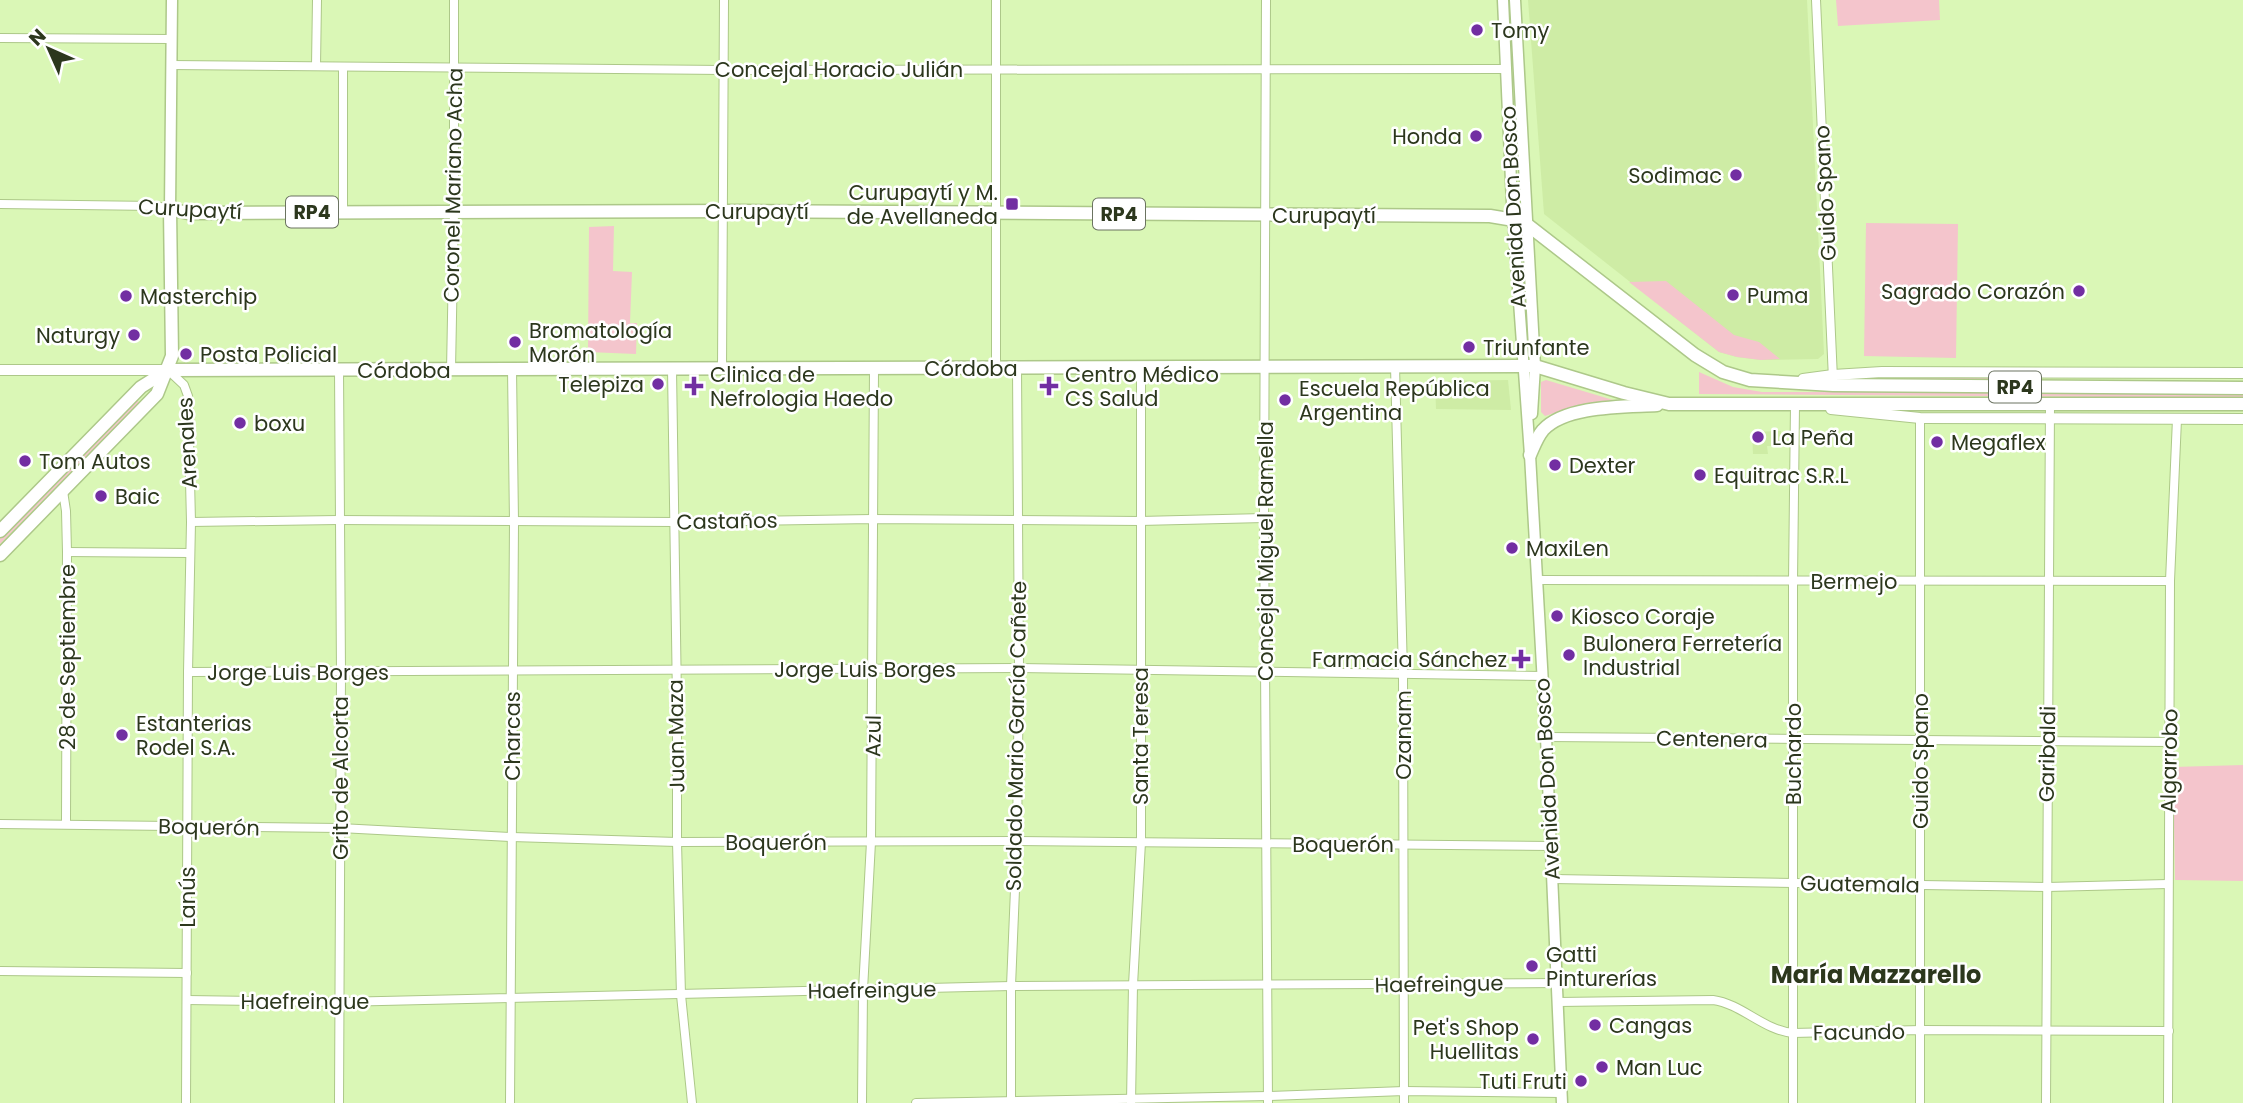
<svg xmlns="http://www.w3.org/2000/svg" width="2243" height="1103" font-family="Poppins,sans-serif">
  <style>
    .built { fill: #ceeca5 }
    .green { fill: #f4c5cc }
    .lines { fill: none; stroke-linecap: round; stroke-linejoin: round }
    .minor-casing { stroke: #adc889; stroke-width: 10 }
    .tertiary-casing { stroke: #adc889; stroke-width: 12 }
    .secondary-casing { stroke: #adc889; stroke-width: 13 }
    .primary-casing { stroke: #adc889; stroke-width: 15 }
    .minor { stroke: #fff; stroke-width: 8 }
    .tertiary { stroke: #fff; stroke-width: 10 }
    .secondary { stroke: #fff; stroke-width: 10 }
    .primary { stroke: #fff; stroke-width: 12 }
    .poi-dot { fill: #722ea2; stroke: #fff; stroke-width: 2.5 }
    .labels { text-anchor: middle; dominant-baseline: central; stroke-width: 5; stroke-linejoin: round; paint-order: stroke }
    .shield { fill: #fff; stroke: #6b7361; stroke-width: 2 }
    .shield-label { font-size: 19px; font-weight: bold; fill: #2c371d }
    .poi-label { font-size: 21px; fill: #2c371d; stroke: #fff; text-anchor: start }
    .street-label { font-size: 21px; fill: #2c371d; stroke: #fff }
    .quarter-label { font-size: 24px; font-weight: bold; fill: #2c371d; stroke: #fff }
  </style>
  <rect width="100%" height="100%" fill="#daf7b6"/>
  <g class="built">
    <path d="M 1528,0 L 1807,0 L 1824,354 L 1818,359 L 1761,360 L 1737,357 L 1719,352 L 1544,214 Z"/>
    <path d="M 1508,380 L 1511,410 L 1436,409 L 1435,381 Z"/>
    <path d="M 1781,431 L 1782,446 L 1767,446 L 1768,454 L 1753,454 L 1752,432 Z"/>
  </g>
  <g class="green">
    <path d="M 1836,0 L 1939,0 L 1940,20 L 1838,26 Z"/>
    <path d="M 1866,223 L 1958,224 L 1956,358 L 1864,356 Z"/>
    <path d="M 614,226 L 613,271 L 632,272 L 630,323 L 637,323 L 636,354 L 588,352 L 589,227 Z"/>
    <path d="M 1666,281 L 1734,335 L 1759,342 L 1780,359 L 1761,360 L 1737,357 L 1719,352 L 1629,282 Z"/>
    <path d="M 1699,372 L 1733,387 L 1762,392 L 2243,393 L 2243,398 L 1699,394 Z"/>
    <path d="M 1859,377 L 2039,378 L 2040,382 L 1869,380 Z"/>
    <path d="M 1546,380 L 1620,402 L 1579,405 L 1545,416 L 1541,412 L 1541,382 Z"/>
    <path d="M 136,400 L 139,402 L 0,544 L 0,539 Z"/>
    <path d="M 2243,765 L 2243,881 L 2175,880 L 2173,767 Z"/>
  </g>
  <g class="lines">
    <defs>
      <g id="minor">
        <path d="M 996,0 L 996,369"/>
        <path d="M 1266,0 L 1264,518 L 1268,1103"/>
        <path d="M 1816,0 L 1833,379"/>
        <path d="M 0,38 L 171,39"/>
        <path d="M 171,65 L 724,70 L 1506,69"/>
        <path d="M 316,66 L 317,0"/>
        <path d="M 343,68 L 343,211"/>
        <path d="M 0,204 L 155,206 L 170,209"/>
        <path d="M 1395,366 L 1403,673 L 1404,1103"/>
        <path d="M 672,369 L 677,700 L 677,842 L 681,995 L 692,1103"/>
        <path d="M 722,369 L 724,0"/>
        <path d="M 168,370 L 184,385 L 188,396 L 191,522 L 188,672 L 186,1103"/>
        <path d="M 451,370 L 454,211 L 454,0"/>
        <path d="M 63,491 L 66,511 L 67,552 L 66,823"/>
        <path d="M 191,522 L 338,520 L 674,522 L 872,519 L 1140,521 L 1264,518"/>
        <path d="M 67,552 L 190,553"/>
        <path d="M 1537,580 L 2170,581"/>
        <path d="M 188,672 L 1019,668 L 1542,676"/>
        <path d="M 1546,737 L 2171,742"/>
        <path d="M 0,824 L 340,828 L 512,837 L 677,842 L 1017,841 L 1552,846"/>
        <path d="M 1553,879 L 2047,887 L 2168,884"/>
        <path d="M 0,971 L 187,973"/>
        <path d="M 187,1000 L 339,1002 L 1011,986 L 1557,983"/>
        <path d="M 1558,1002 L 1713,1000 C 1742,1004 1763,1030 1793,1033 L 1921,1030 L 2169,1031"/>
        <path d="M 339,1103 L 341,672 L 339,370"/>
        <path d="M 510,1103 L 514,522 L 512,369"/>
        <path d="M 862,1103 L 863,990 L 871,842 L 874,369"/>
        <path d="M 916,1103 L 1268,1096 L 1404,1091 L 1561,1093"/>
        <path d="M 1011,1103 L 1011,986 L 1017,841 L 1019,668 L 1017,368"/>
        <path d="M 1131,1103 L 1133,985 L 1141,842 L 1141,368"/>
        <path d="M 1793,1103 L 1793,581 L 1795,405"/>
        <path d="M 1920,1103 L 1920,418"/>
        <path d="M 2046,1103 L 2050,405"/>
        <path d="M 2168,1103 L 2170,581 L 2177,419"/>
      </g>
      <g id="tertiary">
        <path d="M 0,370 L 167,370"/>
        <path d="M 1803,379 L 1833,375 L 1882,372 L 2243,373"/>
        <path d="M 1831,409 L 1920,418 L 2243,419"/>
      </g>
      <g id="secondary">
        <path d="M 1503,0 L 1512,204 L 1530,455 L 1546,737 L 1562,1103"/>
        <path d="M 1515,0 L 1535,366 L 1532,414"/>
        <path d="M 170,209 L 172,0"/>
      </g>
      <g id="primary">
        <path d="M 168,370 L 1523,366 L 1535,366 L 1624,393 L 1669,404 L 2243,404"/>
        <path d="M 1530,455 C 1534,446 1537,437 1543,430 C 1566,405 1625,407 1657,405"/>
        <path d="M 0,531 L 141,387 L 168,370"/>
        <path d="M 0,555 L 157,394 L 172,356 L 170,209 L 188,213 L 742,211 L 1490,216 L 1514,220 L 1529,226 L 1695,355 L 1723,372 L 1750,380 L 1833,385 L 2243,388"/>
      </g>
    </defs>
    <use href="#minor" class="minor-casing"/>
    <use href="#tertiary" class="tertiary-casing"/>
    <use href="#secondary" class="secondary-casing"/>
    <use href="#primary" class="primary-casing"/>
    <use href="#minor" class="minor"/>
    <use href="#tertiary" class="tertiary"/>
    <use href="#secondary" class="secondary"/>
    <use href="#primary" class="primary"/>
  </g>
  <g class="poi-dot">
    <circle cx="1477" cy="30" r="7"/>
    <circle cx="1476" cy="136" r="7"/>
    <circle cx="1736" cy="175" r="7"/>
    <rect x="1005" y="197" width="14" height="14" rx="3.5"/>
    <circle cx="2079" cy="291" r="7"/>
    <circle cx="1733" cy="295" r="7"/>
    <circle cx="126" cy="296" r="7"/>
    <circle cx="134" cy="335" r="7"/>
    <circle cx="515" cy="342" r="7"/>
    <circle cx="1469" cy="347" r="7"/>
    <circle cx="186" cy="354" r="7"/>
    <circle cx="658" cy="384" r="7"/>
    <path d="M690.5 375.5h7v7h7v7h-7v7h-7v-7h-7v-7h7z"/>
    <path d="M1045.5 375.5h7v7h7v7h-7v7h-7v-7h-7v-7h7z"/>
    <circle cx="1285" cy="400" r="7"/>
    <circle cx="240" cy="423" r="7"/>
    <circle cx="1758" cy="437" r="7"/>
    <circle cx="1937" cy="442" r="7"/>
    <circle cx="25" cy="461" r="7"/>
    <circle cx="1555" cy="465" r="7"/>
    <circle cx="1700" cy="475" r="7"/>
    <circle cx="101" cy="496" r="7"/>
    <circle cx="1512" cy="548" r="7"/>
    <circle cx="1557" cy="616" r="7"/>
    <circle cx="1569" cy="655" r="7"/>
    <path d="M1517.5 648.5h7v7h7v7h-7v7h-7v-7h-7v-7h7z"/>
    <circle cx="122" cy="735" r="7"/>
    <circle cx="1532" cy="966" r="7"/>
    <circle cx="1595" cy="1025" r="7"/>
    <circle cx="1533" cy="1039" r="7"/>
    <circle cx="1602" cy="1067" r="7"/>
    <circle cx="1581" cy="1081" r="7"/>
  </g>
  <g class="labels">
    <g class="shield">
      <rect x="286" y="196.5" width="52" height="31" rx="5"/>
      <rect x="1093" y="198.5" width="52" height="31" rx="5"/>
      <rect x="1989" y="371.5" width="52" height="31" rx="5"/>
    </g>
    <g class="shield-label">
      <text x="312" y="212">RP4</text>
      <text x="1119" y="214">RP4</text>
      <text x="2015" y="387">RP4</text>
    </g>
    <g class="poi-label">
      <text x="1491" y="30">Tomy</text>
      <text x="1462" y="136" text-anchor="end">Honda</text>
      <text x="1722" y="175" text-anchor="end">Sodimac</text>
      <text x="998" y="192" text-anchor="end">Curupaytí y M.<tspan x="998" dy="24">de Avellaneda</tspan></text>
      <text x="2065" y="291" text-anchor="end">Sagrado Corazón</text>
      <text x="1747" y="295">Puma</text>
      <text x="140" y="296">Masterchip</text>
      <text x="529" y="330">Bromatología<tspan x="529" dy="24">Morón</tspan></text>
      <text x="120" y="335" text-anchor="end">Naturgy</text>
      <text x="1483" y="347">Triunfante</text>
      <text x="200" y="354">Posta Policial</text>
      <text x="710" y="374">Clinica de<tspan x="710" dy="24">Nefrologia Haedo</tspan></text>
      <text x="1065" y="374">Centro Médico<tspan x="1065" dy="24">CS Salud</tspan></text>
      <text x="644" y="384" text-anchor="end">Telepiza</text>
      <text x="1299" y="388">Escuela República<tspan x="1299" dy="24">Argentina</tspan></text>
      <text x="254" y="423">boxu</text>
      <text x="1772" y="437">La Peña</text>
      <text x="1951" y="442">Megaflex</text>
      <text x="39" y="461">Tom Autos</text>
      <text x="1569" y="465">Dexter</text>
      <text x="1714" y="475">Equitrac S.R.L</text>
      <text x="115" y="496">Baic</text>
      <text x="1526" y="548">MaxiLen</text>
      <text x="1571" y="616">Kiosco Coraje</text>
      <text x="1583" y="643">Bulonera Ferretería<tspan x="1583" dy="24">Industrial</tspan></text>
      <text x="1507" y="659" text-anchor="end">Farmacia Sánchez</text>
      <text x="136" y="723">Estanterias<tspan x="136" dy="24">Rodel S.A.</tspan></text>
      <text x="1546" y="954">Gatti<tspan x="1546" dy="24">Pinturerías</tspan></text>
      <text x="1609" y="1025">Cangas</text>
      <text x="1519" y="1027" text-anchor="end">Pet's Shop<tspan x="1519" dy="24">Huellitas</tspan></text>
      <text x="1616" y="1067">Man Luc</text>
      <text x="1567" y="1081" text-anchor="end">Tuti Fruti</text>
    </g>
    <g class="street-label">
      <text x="839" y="69">Concejal Horacio Julián</text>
      <text transform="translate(453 185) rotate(-89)">Coronel Mariano Acha</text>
      <text transform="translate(1825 193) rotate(-93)">Guido Spano</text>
      <text transform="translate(1513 207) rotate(-93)">Avenida Don Bosco</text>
      <text transform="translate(190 209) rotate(3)">Curupaytí</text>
      <text x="757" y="211">Curupaytí</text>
      <text x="1324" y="215">Curupaytí</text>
      <text x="971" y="368">Córdoba</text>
      <text x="404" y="370">Córdoba</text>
      <text transform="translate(187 443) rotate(-93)">Arenales</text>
      <text transform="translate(727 521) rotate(-1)">Castaños</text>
      <text transform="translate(1265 551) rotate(-90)">Concejal Miguel Ramella</text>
      <text x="1854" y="581">Bermejo</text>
      <text transform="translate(67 657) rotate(-90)">28 de Septiembre</text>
      <text x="865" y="669">Jorge Luis Borges</text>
      <text x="298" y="672">Jorge Luis Borges</text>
      <text transform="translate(1403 735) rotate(-90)">Ozanam</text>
      <text transform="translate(512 736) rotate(-90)">Charcas</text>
      <text transform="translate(676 736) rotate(-91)">Juan Maza</text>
      <text transform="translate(873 736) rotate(-89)">Azul</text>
      <text transform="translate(1016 736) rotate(-89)">Soldado Mario García Cañete</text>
      <text transform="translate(1140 736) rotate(-90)">Santa Teresa</text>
      <text transform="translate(1712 739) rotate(1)">Centenera</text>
      <text transform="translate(1793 754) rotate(-90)">Buchardo</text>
      <text transform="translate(2047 754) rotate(-89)">Garibaldi</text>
      <text transform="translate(1920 761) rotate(-90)">Guido Spano</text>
      <text transform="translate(2169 761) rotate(-89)">Algarrobo</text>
      <text transform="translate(340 778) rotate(-90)">Grito de Alcorta</text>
      <text transform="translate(1547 779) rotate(-93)">Avenida Don Bosco</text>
      <text transform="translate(209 827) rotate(1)">Boquerón</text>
      <text x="776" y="842">Boquerón</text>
      <text x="1343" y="844">Boquerón</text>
      <text transform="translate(1860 884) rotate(1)">Guatemala</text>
      <text transform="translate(187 897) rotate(-90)">Lanús</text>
      <text transform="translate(1439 984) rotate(-1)">Haefreingue</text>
      <text transform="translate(872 990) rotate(-1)">Haefreingue</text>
      <text x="305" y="1001">Haefreingue</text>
      <text transform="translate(1859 1032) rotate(-1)">Facundo</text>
    </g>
    <g class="quarter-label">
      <text x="1876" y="974">María Mazzarello</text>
    </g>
  </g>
  <g transform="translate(49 49) rotate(315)" stroke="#ffffff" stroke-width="5" paint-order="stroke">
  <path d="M0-5L12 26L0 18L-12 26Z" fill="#2c371d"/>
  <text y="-10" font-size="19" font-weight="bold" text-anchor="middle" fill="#2c371d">N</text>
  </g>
</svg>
